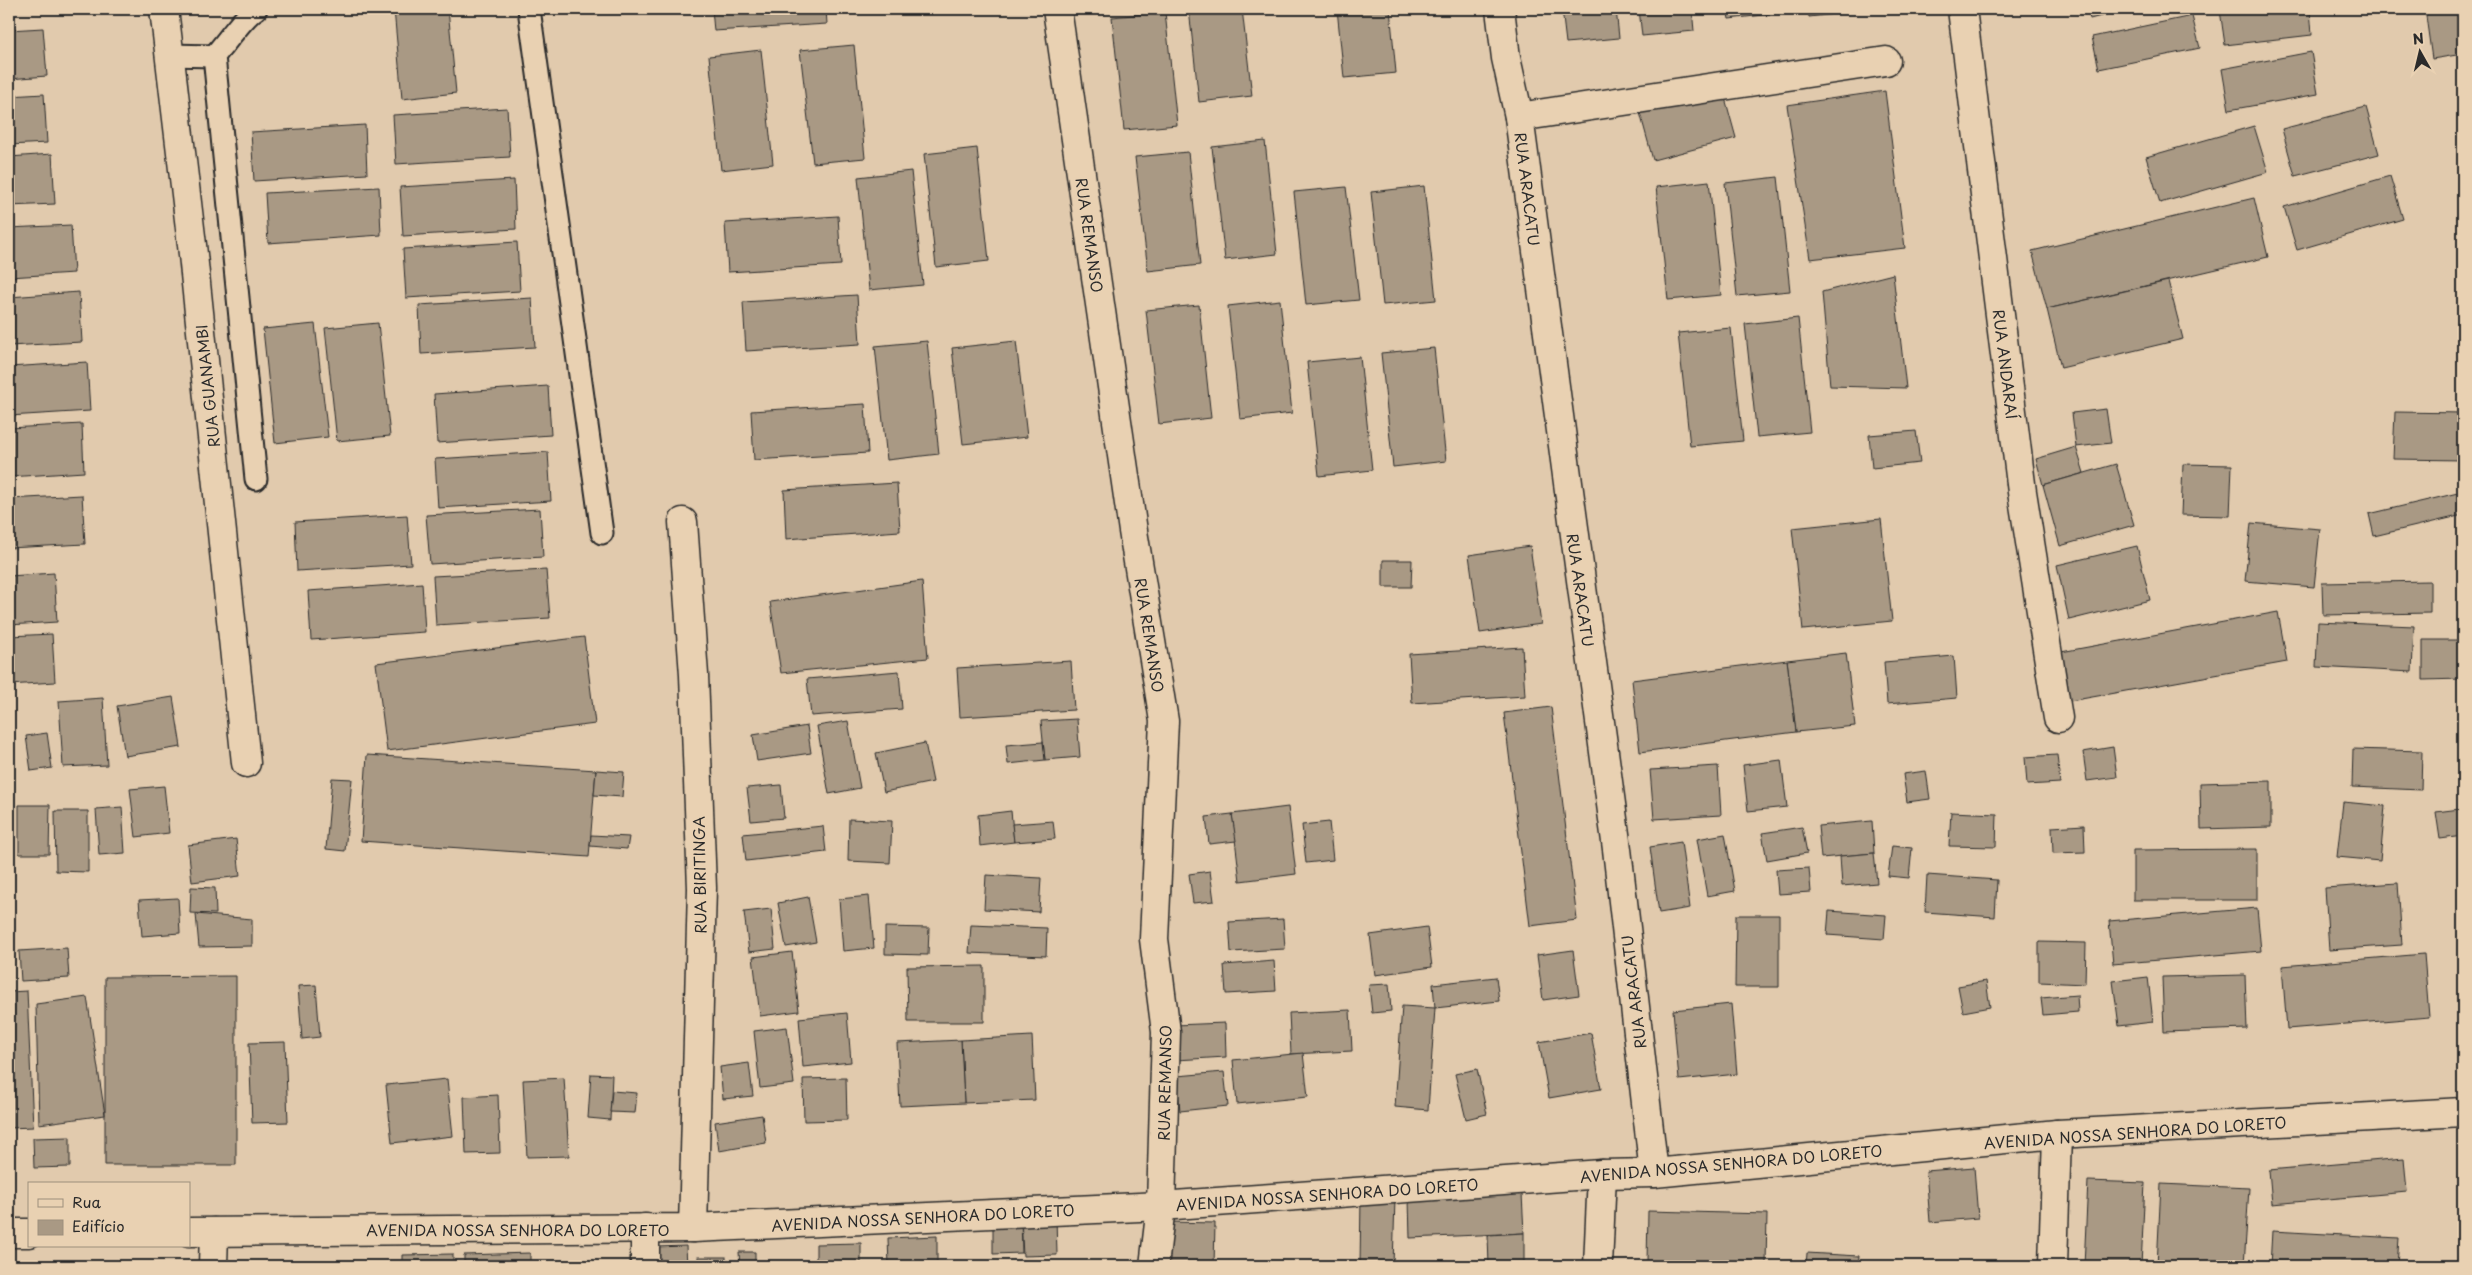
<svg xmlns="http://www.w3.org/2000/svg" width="2472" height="1275" font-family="'Playpen Sans',sans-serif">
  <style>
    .building { fill: #a99984; stroke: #2b2b2b }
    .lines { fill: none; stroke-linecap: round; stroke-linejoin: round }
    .lane-casing { stroke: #2b2b2b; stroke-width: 25 }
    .street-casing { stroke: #2b2b2b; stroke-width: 31 }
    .secondary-casing { stroke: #2b2b2b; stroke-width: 31 }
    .lane { stroke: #e9d1b2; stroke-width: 21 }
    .street { stroke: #e9d1b2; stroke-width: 28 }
    .secondary { stroke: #e9d1b2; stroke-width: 28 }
    .labels { text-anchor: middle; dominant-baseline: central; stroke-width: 4; stroke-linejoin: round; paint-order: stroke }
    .street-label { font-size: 15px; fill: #2b2b2b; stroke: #e9d1b2 }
  </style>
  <rect width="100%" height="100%" fill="#e1caad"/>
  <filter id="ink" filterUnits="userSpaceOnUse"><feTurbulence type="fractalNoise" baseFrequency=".02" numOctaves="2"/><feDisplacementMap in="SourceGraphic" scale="10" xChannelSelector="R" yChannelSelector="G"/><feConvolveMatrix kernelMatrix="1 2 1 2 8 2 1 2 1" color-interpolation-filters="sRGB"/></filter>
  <g filter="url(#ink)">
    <g class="building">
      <path d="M 394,9 L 448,9 L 456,93 L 402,99 Z"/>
      <path d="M 712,9 L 826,9 L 827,24 L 714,31 Z"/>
      <path d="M 1189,9 L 1242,9 L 1252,96 L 1199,102 Z"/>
      <path d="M 1337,9 L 1390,9 L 1396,73 L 1344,78 Z"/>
      <path d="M 1562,9 L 1616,9 L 1619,38 L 1566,43 Z"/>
      <path d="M 1639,9 L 1692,9 L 1694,31 L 1642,36 Z"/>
      <path d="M 1727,9 L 1781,9 L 1781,13 L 1729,19 Z"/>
      <path d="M 1808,9 L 1861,9 L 1861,11 L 1809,17 Z"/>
      <path d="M 2087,9 L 2128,9 L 2090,19 Z"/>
      <path d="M 2232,9 L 2310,9 L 2312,35 L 2225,45 L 2220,10 Z"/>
      <path d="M 2425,9 L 2457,9 L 2463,54 L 2432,59 Z"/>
      <path d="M 1165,12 L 1177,125 L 1124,130 L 1112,17 Z"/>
      <path d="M 2192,16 L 2200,48 L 2099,69 L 2092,37 Z"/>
      <path d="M 43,28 L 47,76 L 9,79 L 9,30 Z"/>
      <path d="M 854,45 L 865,158 L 813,163 L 800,50 Z"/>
      <path d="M 761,50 L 773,164 L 721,170 L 709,56 Z"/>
      <path d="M 2311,52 L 2318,94 L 2229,110 L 2222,69 Z"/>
      <path d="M 1722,87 L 1736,138 L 1653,160 L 1639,109 Z"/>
      <path d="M 1885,91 L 1905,248 L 1810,259 L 1787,105 Z"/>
      <path d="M 44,94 L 47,143 L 9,145 L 9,96 Z"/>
      <path d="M 2366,107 L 2379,154 L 2295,176 L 2282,129 Z"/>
      <path d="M 507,108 L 510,157 L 396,164 L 393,115 Z"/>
      <path d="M 365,125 L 367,174 L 254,181 L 251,132 Z"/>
      <path d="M 2254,126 L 2268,172 L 2160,203 L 2146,157 Z"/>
      <path d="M 1265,141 L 1277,254 L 1225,260 L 1212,147 Z"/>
      <path d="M 977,148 L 989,261 L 936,267 L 924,154 Z"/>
      <path d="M 1188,152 L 1200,265 L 1148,271 L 1135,157 Z"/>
      <path d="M 52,154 L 55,204 L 9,206 L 9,157 Z"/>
      <path d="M 911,171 L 923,285 L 869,290 L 858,177 Z"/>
      <path d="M 2390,176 L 2403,219 L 2297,250 L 2284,207 Z"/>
      <path d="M 1778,177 L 1790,291 L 1737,296 L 1725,183 Z"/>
      <path d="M 514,180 L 516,229 L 403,236 L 400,187 Z"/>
      <path d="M 1709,181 L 1721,295 L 1668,300 L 1656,187 Z"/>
      <path d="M 1424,186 L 1436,300 L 1383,305 L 1371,192 Z"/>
      <path d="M 379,187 L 381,235 L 268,243 L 265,193 Z"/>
      <path d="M 1346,187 L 1359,300 L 1306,305 L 1294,192 Z"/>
      <path d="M 2254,198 L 2268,257 L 2047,309 L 2032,251 Z"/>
      <path d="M 838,216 L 841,265 L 728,272 L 725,223 Z"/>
      <path d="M 71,225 L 74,273 L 9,277 L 9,228 Z"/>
      <path d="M 517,242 L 520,291 L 406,298 L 403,249 Z"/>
      <path d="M 1893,274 L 1906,388 L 1830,386 L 1822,292 Z"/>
      <path d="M 2168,281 L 2183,339 L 2061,368 L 2047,309 Z"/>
      <path d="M 79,292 L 82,342 L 9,346 L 9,297 Z"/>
      <path d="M 857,295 L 860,344 L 746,351 L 743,302 Z"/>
      <path d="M 532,298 L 535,347 L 421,354 L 419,305 Z"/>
      <path d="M 1280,300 L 1292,413 L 1240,419 L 1228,306 Z"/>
      <path d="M 1199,305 L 1211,418 L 1159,424 L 1146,310 Z"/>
      <path d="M 1798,318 L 1810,432 L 1757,437 L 1745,324 Z"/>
      <path d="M 378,323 L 390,436 L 337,441 L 325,328 Z"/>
      <path d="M 315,324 L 328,437 L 275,443 L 263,329 Z"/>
      <path d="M 1731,328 L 1743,441 L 1690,446 L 1678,333 Z"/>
      <path d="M 927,341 L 939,454 L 887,460 L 875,346 Z"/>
      <path d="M 1016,341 L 1027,437 L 963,444 L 952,348 Z"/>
      <path d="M 1434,348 L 1446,461 L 1393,467 L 1381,353 Z"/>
      <path d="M 1360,357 L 1372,470 L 1319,476 L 1307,362 Z"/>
      <path d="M 87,362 L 90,411 L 9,416 L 9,367 Z"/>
      <path d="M 548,386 L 551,435 L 437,443 L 434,394 Z"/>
      <path d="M 865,404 L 868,453 L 754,460 L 751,411 Z"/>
      <path d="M 2106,409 L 2111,443 L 2076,447 L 2072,413 Z"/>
      <path d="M 2395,412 L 2463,413 L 2463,460 L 2393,459 Z"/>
      <path d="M 82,424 L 84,472 L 9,477 L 9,428 Z"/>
      <path d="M 1916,431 L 1920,463 L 1872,468 L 1869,435 Z"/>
      <path d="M 2076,447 L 2084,473 L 2043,485 L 2036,459 Z"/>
      <path d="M 548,452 L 551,501 L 438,508 L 435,459 Z"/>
      <path d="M 2116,464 L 2134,525 L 2060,546 L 2043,485 Z"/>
      <path d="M 2183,464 L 2232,465 L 2230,516 L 2181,515 Z"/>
      <path d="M 897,483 L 900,531 L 786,539 L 784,490 Z"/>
      <path d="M 2462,492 L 2463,515 L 2374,536 L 2369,514 Z"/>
      <path d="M 82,495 L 85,544 L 9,548 L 9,499 Z"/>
      <path d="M 540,509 L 543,557 L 430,564 L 426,515 Z"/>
      <path d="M 407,515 L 411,564 L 297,571 L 295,522 Z"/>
      <path d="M 1881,519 L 1892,621 L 1803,630 L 1792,528 Z"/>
      <path d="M 2251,523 L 2320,529 L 2314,587 L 2245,581 Z"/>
      <path d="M 1530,546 L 1541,624 L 1480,633 L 1469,555 Z"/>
      <path d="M 2137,546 L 2150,600 L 2069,620 L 2057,565 Z"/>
      <path d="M 1383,560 L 1412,560 L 1411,587 L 1383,587 Z"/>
      <path d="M 546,570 L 550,618 L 436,625 L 433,576 Z"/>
      <path d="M 54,573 L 57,622 L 9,625 L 9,576 Z"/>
      <path d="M 922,581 L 928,658 L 781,673 L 770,602 Z"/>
      <path d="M 2430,581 L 2430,613 L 2323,615 L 2322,583 Z"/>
      <path d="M 422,583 L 425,632 L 311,640 L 308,591 Z"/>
      <path d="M 2278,612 L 2287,662 L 2070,701 L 2061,652 Z"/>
      <path d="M 2318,622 L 2414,626 L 2412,672 L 2316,667 Z"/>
      <path d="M 52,634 L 55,682 L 9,685 L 9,636 Z"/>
      <path d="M 584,637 L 595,724 L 387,751 L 376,663 Z"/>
      <path d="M 2423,640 L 2463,640 L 2463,679 L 2423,680 Z"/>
      <path d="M 1522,647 L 1525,696 L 1412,703 L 1409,654 Z"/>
      <path d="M 1846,653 L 1855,726 L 1796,732 L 1787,660 Z"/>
      <path d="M 1954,656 L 1957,698 L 1887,704 L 1884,662 Z"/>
      <path d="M 1787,660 L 1796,732 L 1640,752 L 1632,680 Z"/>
      <path d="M 1071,661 L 1074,710 L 960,717 L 957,668 Z"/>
      <path d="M 899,671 L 902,709 L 811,716 L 807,679 Z"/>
      <path d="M 173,697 L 181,747 L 125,756 L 117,706 Z"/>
      <path d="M 103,698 L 107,765 L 63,767 L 59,701 Z"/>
      <path d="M 1551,707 L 1577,920 L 1530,926 L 1504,713 Z"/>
      <path d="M 1077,719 L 1080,757 L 1045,760 L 1041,721 Z"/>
      <path d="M 848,721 L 860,788 L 829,794 L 817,726 Z"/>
      <path d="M 807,726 L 811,753 L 757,761 L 753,735 Z"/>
      <path d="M 47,733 L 52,768 L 31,771 L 26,736 Z"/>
      <path d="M 1043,742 L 1045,760 L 1008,764 L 1006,745 Z"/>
      <path d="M 925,743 L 933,782 L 884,792 L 876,753 Z"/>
      <path d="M 2113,747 L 2117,777 L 2087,781 L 2083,752 Z"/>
      <path d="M 2353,749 L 2422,751 L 2421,790 L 2352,787 Z"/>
      <path d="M 367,755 L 596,770 L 589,857 L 361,841 Z"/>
      <path d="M 2057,755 L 2060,783 L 2027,785 L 2025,757 Z"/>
      <path d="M 1781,760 L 1787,807 L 1748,811 L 1743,765 Z"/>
      <path d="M 1718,766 L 1721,815 L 1654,819 L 1650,770 Z"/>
      <path d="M 596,770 L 624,772 L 622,797 L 594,795 Z"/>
      <path d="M 1926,771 L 1930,799 L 1907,802 L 1903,774 Z"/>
      <path d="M 9,772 L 11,772 L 12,793 L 9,794 Z"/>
      <path d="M 332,778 L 352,779 L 345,851 L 326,849 Z"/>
      <path d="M 2271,781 L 2271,827 L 2201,829 L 2200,783 Z"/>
      <path d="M 781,785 L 784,818 L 751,821 L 747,788 Z"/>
      <path d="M 164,786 L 169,833 L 136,837 L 130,789 Z"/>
      <path d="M 2343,802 L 2385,806 L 2380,861 L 2337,857 Z"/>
      <path d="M 19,805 L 50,805 L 49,854 L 19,854 Z"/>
      <path d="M 122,807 L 125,853 L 99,855 L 96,809 Z"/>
      <path d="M 1288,807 L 1296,874 L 1240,881 L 1232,814 Z"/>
      <path d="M 2460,809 L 2463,836 L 2440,839 L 2436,812 Z"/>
      <path d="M 55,811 L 88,811 L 88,872 L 56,871 Z"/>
      <path d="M 1011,811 L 1014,842 L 980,846 L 978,815 Z"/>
      <path d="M 1951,812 L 1997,814 L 1996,847 L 1949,846 Z"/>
      <path d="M 1232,814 L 1236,841 L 1209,844 L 1206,817 Z"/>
      <path d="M 849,819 L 892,821 L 890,863 L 848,861 Z"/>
      <path d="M 1053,821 L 1055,839 L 1014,842 L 1012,824 Z"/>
      <path d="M 1872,821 L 1874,853 L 1821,858 L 1818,826 Z"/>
      <path d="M 1329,822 L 1333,860 L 1306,863 L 1302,825 Z"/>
      <path d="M 2084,825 L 2085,852 L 2053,853 L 2052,827 Z"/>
      <path d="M 823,826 L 826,852 L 746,861 L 743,834 Z"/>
      <path d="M 1802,827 L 1807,853 L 1767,860 L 1762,833 Z"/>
      <path d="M 1725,834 L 1735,891 L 1707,896 L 1697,839 Z"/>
      <path d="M 591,835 L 629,837 L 627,849 L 590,846 Z"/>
      <path d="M 236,839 L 240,876 L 192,882 L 188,845 Z"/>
      <path d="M 1681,842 L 1690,908 L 1659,913 L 1650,847 Z"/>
      <path d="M 1892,846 L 1912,848 L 1909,878 L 1888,876 Z"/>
      <path d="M 2257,849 L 2257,900 L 2133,900 L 2133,850 Z"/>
      <path d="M 1874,853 L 1877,883 L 1842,886 L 1840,856 Z"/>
      <path d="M 1809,868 L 1811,892 L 1778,894 L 1776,870 Z"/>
      <path d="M 1210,871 L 1214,901 L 1193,903 L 1189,874 Z"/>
      <path d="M 986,875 L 1041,878 L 1039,912 L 984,909 Z"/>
      <path d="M 1927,875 L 1997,880 L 1995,917 L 1925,912 Z"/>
      <path d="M 2398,883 L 2402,945 L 2329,950 L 2325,888 Z"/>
      <path d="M 191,887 L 215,888 L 216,914 L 190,913 Z"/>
      <path d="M 869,896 L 874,948 L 843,951 L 839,899 Z"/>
      <path d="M 808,897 L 816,942 L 786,947 L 778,903 Z"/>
      <path d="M 178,898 L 180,933 L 142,936 L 139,900 Z"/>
      <path d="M 2257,908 L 2261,951 L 2113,964 L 2109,921 Z"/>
      <path d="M 771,909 L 775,949 L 749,952 L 744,912 Z"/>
      <path d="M 1829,911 L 1886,915 L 1884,939 L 1827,935 Z"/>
      <path d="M 196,914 L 252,919 L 252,946 L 199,947 Z"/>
      <path d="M 1736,915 L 1779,915 L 1779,987 L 1735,987 Z"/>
      <path d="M 1283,919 L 1285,949 L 1231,952 L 1229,922 Z"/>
      <path d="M 971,925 L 1047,928 L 1046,956 L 969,953 Z"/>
      <path d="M 885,927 L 929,928 L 928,955 L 885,954 Z"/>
      <path d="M 1427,927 L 1432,967 L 1375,975 L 1370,935 Z"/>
      <path d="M 2039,942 L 2086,943 L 2085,984 L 2039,982 Z"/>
      <path d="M 67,948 L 69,978 L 21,981 L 19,951 Z"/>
      <path d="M 1573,950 L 1579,995 L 1543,1000 L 1537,955 Z"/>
      <path d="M 792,952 L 799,1011 L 760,1016 L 753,957 Z"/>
      <path d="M 2424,954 L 2429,1017 L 2287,1029 L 2282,966 Z"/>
      <path d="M 1274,961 L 1276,991 L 1226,994 L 1224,965 Z"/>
      <path d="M 984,966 L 984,1022 L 908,1022 L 907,967 Z"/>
      <path d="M 2245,975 L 2247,1029 L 2164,1032 L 2162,977 Z"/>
      <path d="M 236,976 L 236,1165 L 105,1165 L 105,977 Z"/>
      <path d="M 1496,977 L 1499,1001 L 1435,1008 L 1433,984 Z"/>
      <path d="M 2148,977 L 2153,1022 L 2119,1026 L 2113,981 Z"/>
      <path d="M 1986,981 L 1990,1007 L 1963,1012 L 1958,986 Z"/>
      <path d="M 1389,984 L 1391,1011 L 1372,1013 L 1369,985 Z"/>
      <path d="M 316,985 L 320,1037 L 302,1039 L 298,986 Z"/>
      <path d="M 27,991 L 33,1127 L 9,1128 L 9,992 Z"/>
      <path d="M 2077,995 L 2078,1012 L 2043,1015 L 2041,998 Z"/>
      <path d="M 87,997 L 105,1115 L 39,1124 L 36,1004 Z"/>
      <path d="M 1731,1004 L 1737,1074 L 1679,1080 L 1673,1010 Z"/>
      <path d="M 1402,1006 L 1435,1008 L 1428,1110 L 1395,1107 Z"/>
      <path d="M 1350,1010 L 1352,1051 L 1291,1054 L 1289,1013 Z"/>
      <path d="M 847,1013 L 851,1062 L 803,1067 L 799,1018 Z"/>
      <path d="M 1225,1023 L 1226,1057 L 1176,1060 L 1174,1025 Z"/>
      <path d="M 787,1027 L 794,1084 L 760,1088 L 754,1031 Z"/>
      <path d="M 1591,1033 L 1601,1089 L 1549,1098 L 1539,1042 Z"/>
      <path d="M 1032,1036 L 1035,1100 L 964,1103 L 961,1040 Z"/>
      <path d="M 961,1040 L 964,1103 L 900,1106 L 897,1043 Z"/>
      <path d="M 285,1042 L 288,1122 L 252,1123 L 249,1043 Z"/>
      <path d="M 1303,1053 L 1308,1097 L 1237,1104 L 1233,1060 Z"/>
      <path d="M 749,1063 L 753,1096 L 723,1099 L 720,1067 Z"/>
      <path d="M 1477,1069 L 1487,1114 L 1466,1119 L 1455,1074 Z"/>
      <path d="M 1224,1072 L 1228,1106 L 1180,1111 L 1177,1076 Z"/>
      <path d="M 591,1074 L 612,1075 L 610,1120 L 588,1118 Z"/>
      <path d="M 564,1078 L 569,1156 L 527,1157 L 523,1080 Z"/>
      <path d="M 846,1078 L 847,1120 L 804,1121 L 803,1079 Z"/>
      <path d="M 447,1079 L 453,1136 L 392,1143 L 386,1085 Z"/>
      <path d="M 612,1091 L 637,1093 L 635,1113 L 610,1112 Z"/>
      <path d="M 498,1095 L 500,1153 L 466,1154 L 464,1097 Z"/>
      <path d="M 762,1115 L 766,1143 L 719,1151 L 715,1122 Z"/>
      <path d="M 70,1137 L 70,1167 L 34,1168 L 33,1138 Z"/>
      <path d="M 2404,1158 L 2407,1192 L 2272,1204 L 2269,1170 Z"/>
      <path d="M 1974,1167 L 1978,1218 L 1930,1222 L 1926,1171 Z"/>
      <path d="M 2088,1181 L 2145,1183 L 2141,1266 L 2084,1266 Z"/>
      <path d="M 2161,1184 L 2249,1188 L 2244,1266 L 2157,1266 Z"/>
      <path d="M 1522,1194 L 1524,1233 L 1410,1238 L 1409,1199 Z"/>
      <path d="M 1361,1197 L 1395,1198 L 1393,1266 L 1360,1266 Z"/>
      <path d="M 1648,1211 L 1767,1214 L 1766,1264 L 1647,1262 Z"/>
      <path d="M 1056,1217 L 1057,1255 L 1023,1256 L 1021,1218 Z"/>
      <path d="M 993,1218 L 1021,1218 L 1022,1253 L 993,1254 Z"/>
      <path d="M 1168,1222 L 1215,1223 L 1214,1266 L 1166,1266 Z"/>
      <path d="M 2272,1231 L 2399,1238 L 2397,1266 L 2270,1266 Z"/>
      <path d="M 1524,1233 L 1524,1266 L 1489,1266 L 1488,1235 Z"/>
      <path d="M 937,1236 L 937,1266 L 889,1266 L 888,1238 Z"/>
      <path d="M 861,1243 L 861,1266 L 816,1266 L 816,1244 Z"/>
      <path d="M 686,1246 L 687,1266 L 655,1266 L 655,1247 Z"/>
      <path d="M 739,1252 L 755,1252 L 755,1266 L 740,1266 Z"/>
      <path d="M 530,1253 L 530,1266 L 464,1266 L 464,1255 Z"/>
      <path d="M 1807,1253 L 1859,1256 L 1858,1266 L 1806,1266 Z"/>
      <path d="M 453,1254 L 453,1266 L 402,1266 L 402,1255 Z"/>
      <rect x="698" y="1257" width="28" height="9"/>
    </g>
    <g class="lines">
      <defs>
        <g id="lane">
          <path d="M 256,9 C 244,16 225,44 214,56 L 256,479"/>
          <path d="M 529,9 L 602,533"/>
          <path d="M 169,55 L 214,56"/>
        </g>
        <g id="street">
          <path d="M 164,9 L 192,245 L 246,763"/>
          <path d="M 1057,9 L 1133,531 L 1164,721 L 1154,939 L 1166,1032 L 1161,1206 L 1154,1266"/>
          <path d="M 1962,9 L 2022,492 L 2058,718"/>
          <path d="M 1519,117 L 1886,61"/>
          <path d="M 683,522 L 694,675 L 702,888 L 693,1228"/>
          <path d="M 645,1228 L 645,1266"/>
          <path d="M 213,1266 L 214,1232"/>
          <path d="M 2053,1266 L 2057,1134"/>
        </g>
        <g id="secondary">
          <path d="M 1500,9 L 1506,58 L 1519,117 L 1617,849 L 1654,1173"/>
          <path d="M 189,1232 L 693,1228 L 1161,1206 L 1602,1174 L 1654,1173 L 2057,1134 L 2463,1112"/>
          <path d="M 9,1233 L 29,1233"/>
          <path d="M 1598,1266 L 1602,1174"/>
        </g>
      </defs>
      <use href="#lane" class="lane-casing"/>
      <use href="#street" class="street-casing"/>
      <use href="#secondary" class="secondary-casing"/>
      <use href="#lane" class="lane"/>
      <use href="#street" class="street"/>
      <use href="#secondary" class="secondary"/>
    </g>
  </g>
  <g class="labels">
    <g class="street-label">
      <text transform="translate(1528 189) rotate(83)">RUA ARACATU</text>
      <text transform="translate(1090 235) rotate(82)">RUA REMANSO</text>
      <text transform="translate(2006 364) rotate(83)">RUA ANDARAÍ</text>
      <text transform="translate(207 386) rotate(-96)">RUA GUANAMBI</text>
      <text transform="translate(1581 590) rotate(82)">RUA ARACATU</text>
      <text transform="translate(1150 635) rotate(81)">RUA REMANSO</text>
      <text transform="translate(699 875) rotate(-91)">RUA BIRITINGA</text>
      <text transform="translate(1633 992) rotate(-97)">RUA ARACATU</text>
      <text transform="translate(1164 1083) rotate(-89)">RUA REMANSO</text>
      <text transform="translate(2135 1132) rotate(-4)">AVENIDA NOSSA SENHORA DO LORETO</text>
      <text transform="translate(1731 1163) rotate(-5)">AVENIDA NOSSA SENHORA DO LORETO</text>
      <text transform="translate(1327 1194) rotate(-4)">AVENIDA NOSSA SENHORA DO LORETO</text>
      <text transform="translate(923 1217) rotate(-3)">AVENIDA NOSSA SENHORA DO LORETO</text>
      <text x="518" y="1229">AVENIDA NOSSA SENHORA DO LORETO</text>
    </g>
  </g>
  <rect width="2472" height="1275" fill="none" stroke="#e9d1b2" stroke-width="30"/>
  <rect x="15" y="15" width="2442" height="1245" fill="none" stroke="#2b2b2b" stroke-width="2" filter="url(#ink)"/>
  <rect x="28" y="1182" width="162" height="65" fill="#e9d1b2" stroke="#9d8f7c"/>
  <rect x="38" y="1199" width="25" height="8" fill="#e9d1b2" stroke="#9d8f7c"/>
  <text x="72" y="1208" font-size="15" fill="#2b2b2b">Rua</text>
  <rect x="38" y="1220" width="25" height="15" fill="#a99984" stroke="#9d8f7c"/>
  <text x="72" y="1232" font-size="15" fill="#2b2b2b">Edifício</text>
  <g transform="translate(2420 52) rotate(352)" stroke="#e9d1b2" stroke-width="4" paint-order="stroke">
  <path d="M0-4L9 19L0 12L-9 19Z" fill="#2b2b2b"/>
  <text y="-8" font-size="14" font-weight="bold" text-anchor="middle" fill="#2b2b2b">N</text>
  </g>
</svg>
